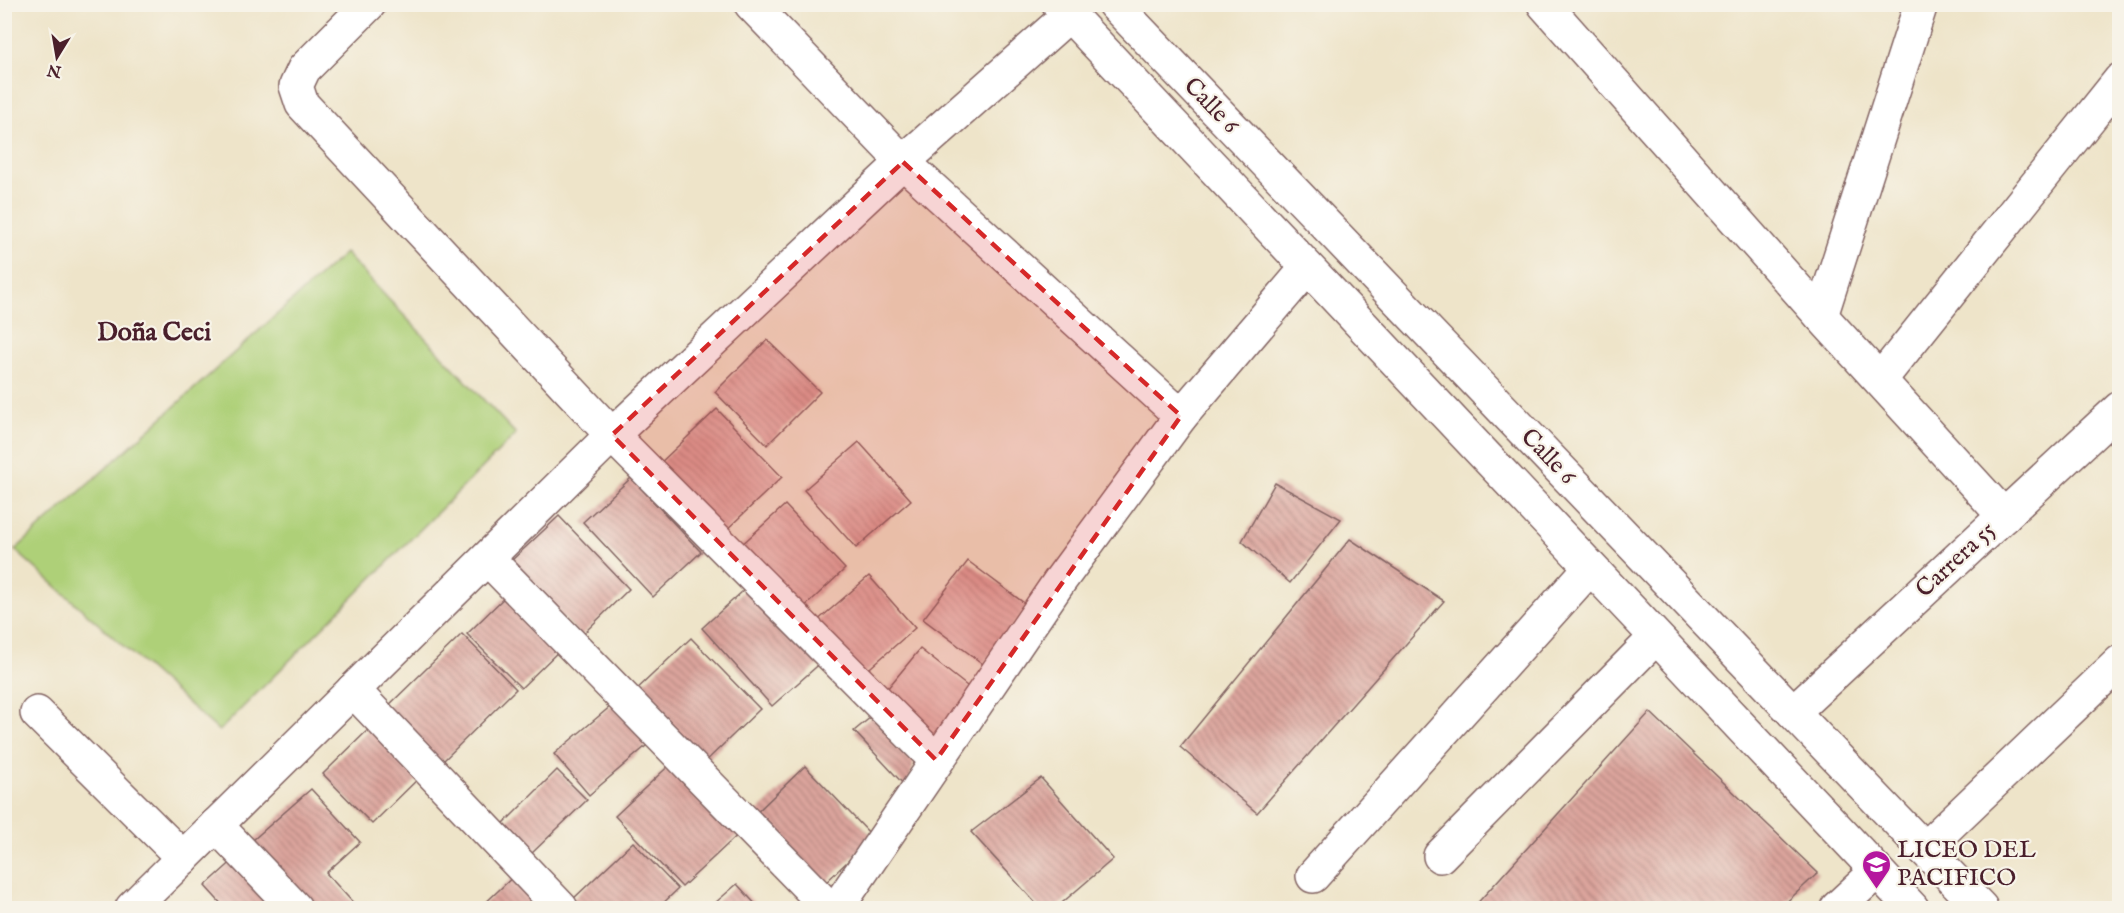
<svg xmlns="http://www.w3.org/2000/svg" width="2124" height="913" font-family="'IM FELL English',serif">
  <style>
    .pitch { fill: #aed078; stroke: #7c7852; stroke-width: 1.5 }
    .building { fill: url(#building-back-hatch) }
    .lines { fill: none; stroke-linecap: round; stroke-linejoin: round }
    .minor-casing { stroke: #836462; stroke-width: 36 }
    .highway-casing { stroke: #836462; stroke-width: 36 }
    .minor { stroke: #fff; stroke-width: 33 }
    .highway { stroke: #fff; stroke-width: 33 }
    .marked { fill: #d62828; fill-opacity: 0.2; stroke: #d62828; stroke-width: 4.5; stroke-dasharray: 12 8; stroke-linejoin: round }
    .labels { text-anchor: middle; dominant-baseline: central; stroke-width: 4.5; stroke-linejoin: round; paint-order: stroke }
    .street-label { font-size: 24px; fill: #4a1f2b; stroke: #f7f3e8 }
    .poi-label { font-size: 24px; fill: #4a1f2b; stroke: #f7f3e8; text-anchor: start }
    .neighbourhood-label { font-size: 26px; font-weight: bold; fill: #4a1f2b; stroke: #f7f3e8 }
  </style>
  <defs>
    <pattern id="building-back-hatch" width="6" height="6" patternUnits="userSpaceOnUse" patternTransform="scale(1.5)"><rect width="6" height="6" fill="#dba49c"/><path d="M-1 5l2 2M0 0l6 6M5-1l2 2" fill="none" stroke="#b4857f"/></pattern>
  </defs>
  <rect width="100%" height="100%" fill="#f7f3e8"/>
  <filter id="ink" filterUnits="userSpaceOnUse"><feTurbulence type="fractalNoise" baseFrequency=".0167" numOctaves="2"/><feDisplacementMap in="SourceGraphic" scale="12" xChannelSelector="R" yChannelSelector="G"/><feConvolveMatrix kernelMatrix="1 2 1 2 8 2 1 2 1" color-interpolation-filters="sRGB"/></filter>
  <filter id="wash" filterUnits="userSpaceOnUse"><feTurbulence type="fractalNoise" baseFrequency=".008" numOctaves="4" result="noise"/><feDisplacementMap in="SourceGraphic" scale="24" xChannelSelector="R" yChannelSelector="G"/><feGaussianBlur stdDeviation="1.35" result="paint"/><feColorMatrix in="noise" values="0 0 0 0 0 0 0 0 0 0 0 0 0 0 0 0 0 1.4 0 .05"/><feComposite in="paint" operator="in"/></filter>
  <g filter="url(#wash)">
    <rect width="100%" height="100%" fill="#eee4c9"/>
    <path class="pitch" d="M 345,253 L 516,434 L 219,731 L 15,550 Z"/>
    <g id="blocks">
      <g class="building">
        <path d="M 767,340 L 820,392 L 767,445 L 715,392 Z"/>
        <path d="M 717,409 L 782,477 L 721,535 L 656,467 Z"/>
        <path d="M 859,442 L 911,500 L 856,548 L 804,490 Z"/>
        <path d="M 631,478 L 701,552 L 653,597 L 583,522 Z"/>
        <path d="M 1275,483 L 1341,519 L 1290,583 L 1242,541 Z"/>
        <path d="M 785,505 L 845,569 L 798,613 L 737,549 Z"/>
        <path d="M 559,516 L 629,589 L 581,636 L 510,562 Z"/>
        <path d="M 1350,539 L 1444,601 L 1257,813 L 1180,747 Z"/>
        <path d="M 968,561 L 1028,606 L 983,664 L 923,619 Z"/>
        <path d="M 869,576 L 915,628 L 862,675 L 816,622 Z"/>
        <path d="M 753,582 L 824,660 L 772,706 L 702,628 Z"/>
        <path d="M 512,590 L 566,644 L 521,688 L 467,634 Z"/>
        <path d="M 462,634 L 516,689 L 439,765 L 385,709 Z"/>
        <path d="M 691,638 L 760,709 L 702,765 L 633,693 Z"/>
        <path d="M 920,649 L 976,693 L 934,745 L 878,700 Z"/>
        <path d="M 618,700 L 653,740 L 589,795 L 554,754 Z"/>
        <path d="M 877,712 L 916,754 L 908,789 L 854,731 Z"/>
        <path d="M 1650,712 L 1818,873 L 1780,908 L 1473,908 Z"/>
        <path d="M 377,721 L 426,771 L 372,824 L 323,774 Z"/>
        <path d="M 678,757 L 745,828 L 682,887 L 615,816 Z"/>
        <path d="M 805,766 L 873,837 L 820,888 L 752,817 Z"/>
        <path d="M 557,770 L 587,800 L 530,855 L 501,826 Z"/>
        <path d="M 1041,778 L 1113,859 L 1056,908 L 1040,908 L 971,832 Z"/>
        <path d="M 311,789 L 360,842 L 326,873 L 358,908 L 301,908 L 245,847 Z"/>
        <path d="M 633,842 L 678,889 L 658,908 L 579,908 L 571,901 Z"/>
        <path d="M 237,857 L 284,908 L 225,908 L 205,886 Z"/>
        <path d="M 518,872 L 553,908 L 480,908 Z"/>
        <path d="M 737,884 L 759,908 L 719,908 L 715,903 Z"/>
      </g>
    </g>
  </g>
  <g filter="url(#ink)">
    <use href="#blocks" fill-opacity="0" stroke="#836462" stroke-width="1.5"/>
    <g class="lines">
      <defs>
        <g id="minor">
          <path d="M 369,4 L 304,69 L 296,86 L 302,104 L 612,435 L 936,760"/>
          <path d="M 751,4 L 903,162 L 1181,416"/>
          <path d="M 1544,4 L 1821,316 L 2004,516"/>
          <path d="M 1821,316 L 1921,4"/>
          <path d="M 1880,380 L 2120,80"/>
          <path d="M 488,559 L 829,908"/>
          <path d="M 353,690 L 561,908"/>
          <path d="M 1793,712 L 2120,408"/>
          <path d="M 37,713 L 183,858"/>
          <path d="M 216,825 L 295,908"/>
          <path d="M 1924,849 L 2120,662"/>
          <path d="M 1440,856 L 1655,638"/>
          <path d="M 1313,876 L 1590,568"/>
          <path d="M 132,908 L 612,435 L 903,162 L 1069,15"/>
          <path d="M 837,908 L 1059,582 L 1181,416 L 1307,268"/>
          <path d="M 1837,908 L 1876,872"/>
        </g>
        <g id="highway">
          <path d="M 1059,4 L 1912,908"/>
          <path d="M 1114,4 L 1981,908"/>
        </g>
      </defs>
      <use href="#minor" class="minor-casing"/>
      <use href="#highway" class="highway-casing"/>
      <use href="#minor" class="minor"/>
      <use href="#highway" class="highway"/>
    </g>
  </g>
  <path class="marked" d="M 903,162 L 1181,416 L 936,760 L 612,435 Z"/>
  <defs>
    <symbol id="school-pin" viewBox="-11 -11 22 30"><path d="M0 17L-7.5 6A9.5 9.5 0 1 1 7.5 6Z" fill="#b5179e" stroke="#f7f3e8"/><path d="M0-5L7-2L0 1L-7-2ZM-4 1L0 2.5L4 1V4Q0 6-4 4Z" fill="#fff"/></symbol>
  </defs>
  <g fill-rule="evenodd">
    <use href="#school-pin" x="1860" y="848" width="33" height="45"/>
  </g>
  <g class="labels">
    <g class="street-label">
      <text transform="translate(1211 106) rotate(46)">Calle 6</text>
      <text transform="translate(1548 457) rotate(46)">Calle 6</text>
      <text transform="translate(1956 560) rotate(-43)">Carrera 55</text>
    </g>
    <g class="poi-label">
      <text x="1897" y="850">LICEO DEL<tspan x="1897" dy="28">PACIFICO</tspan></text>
    </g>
    <g class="neighbourhood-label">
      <text x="154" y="332">Doña Ceci</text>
    </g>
  </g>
  <rect width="2124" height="913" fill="none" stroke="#f7f3e8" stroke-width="24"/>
  <g transform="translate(57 57) rotate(191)" stroke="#f7f3e8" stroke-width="4.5" paint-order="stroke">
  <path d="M0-4.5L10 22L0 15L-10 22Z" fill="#4a1f2b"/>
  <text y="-9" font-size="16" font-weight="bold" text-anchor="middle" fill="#4a1f2b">N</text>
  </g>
</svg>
